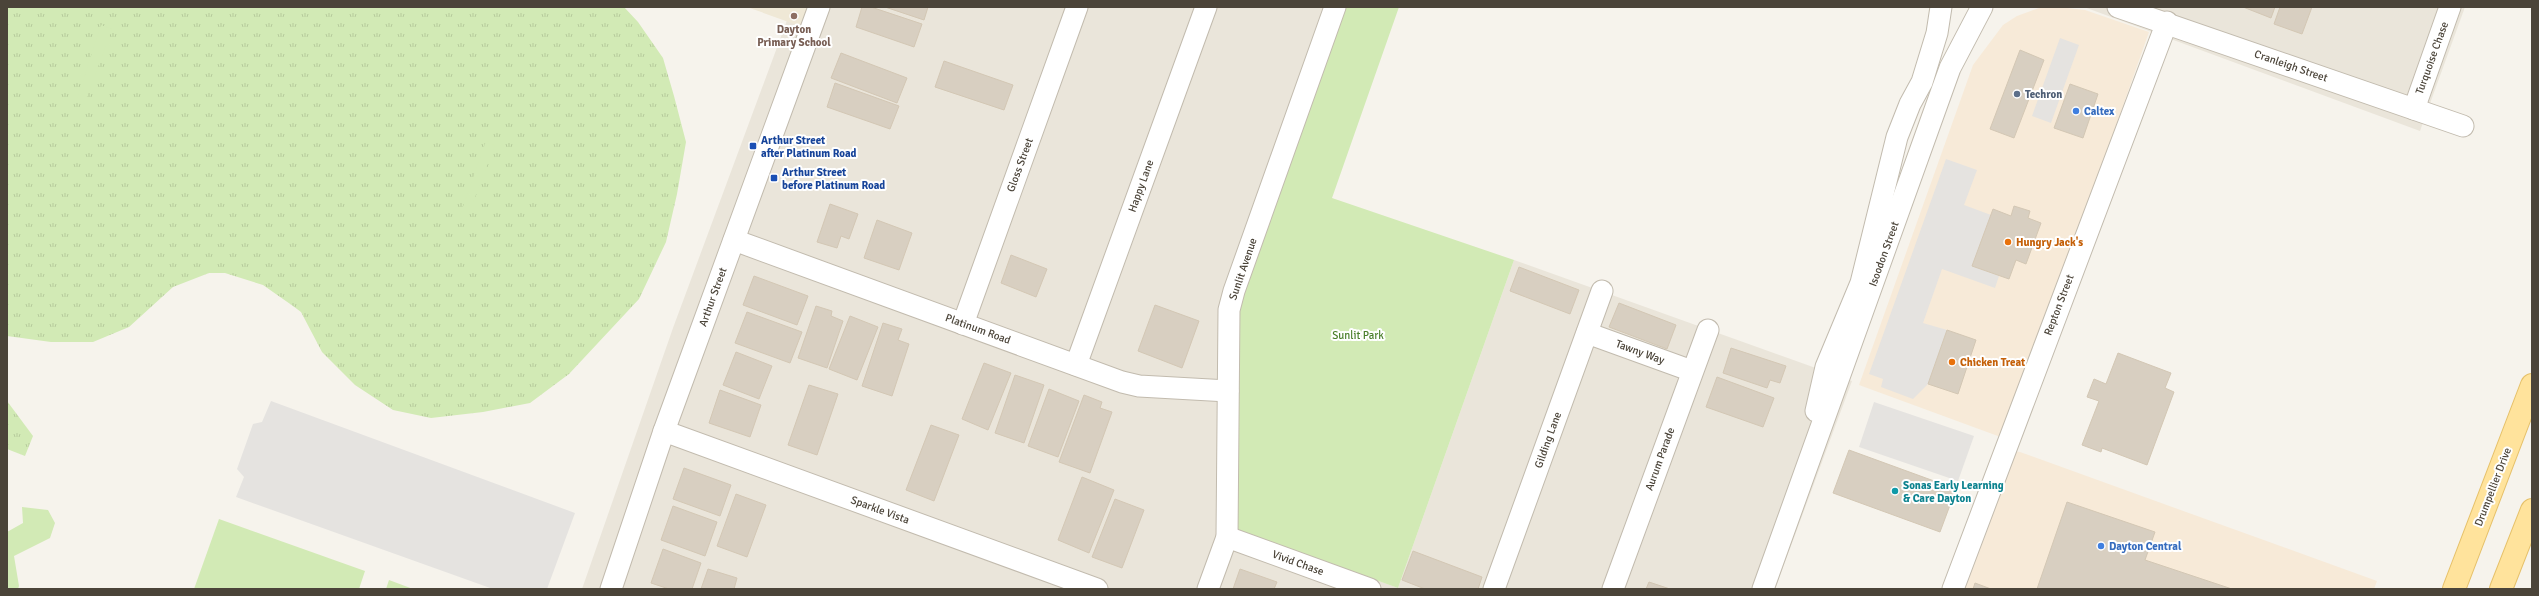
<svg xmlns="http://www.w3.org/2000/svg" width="2539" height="596" font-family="Signika,sans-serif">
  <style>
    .residential { fill: #eae5da }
    .commercial { fill: #f7ead8 }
    .education { fill: #efe8d6 }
    .grass { fill: url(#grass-tufts) }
    .green { fill: #d2eab5 }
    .parking { fill: #e5e3e0 }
    .building { fill: #d8cfc1; stroke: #d3c7b4 }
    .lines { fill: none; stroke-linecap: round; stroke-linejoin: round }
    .minor-casing { stroke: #c2bbae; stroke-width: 23 }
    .major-casing { stroke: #e6c16a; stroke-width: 24 }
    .minor { stroke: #fff; stroke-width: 21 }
    .major { stroke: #ffe39c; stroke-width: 22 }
    .education-dot { fill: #8d6e63; stroke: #fff; stroke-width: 1.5 }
    .service-dot { fill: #5c6f8a; stroke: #fff; stroke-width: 1.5 }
    .shop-dot { fill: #3f7fe0; stroke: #fff; stroke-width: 1.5 }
    .transit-dot { fill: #1a4fb4; stroke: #fff; stroke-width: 1.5 }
    .food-dot { fill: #e8710a; stroke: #fff; stroke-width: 1.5 }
    .culture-dot { fill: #0f9aa8; stroke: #fff; stroke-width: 1.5 }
    .labels { text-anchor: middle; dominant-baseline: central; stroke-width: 4; stroke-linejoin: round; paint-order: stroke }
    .education-label { font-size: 11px; font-weight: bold; fill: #785e54; stroke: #fff }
    .street-label { font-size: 11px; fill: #4b4439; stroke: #fff }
    .service-label { font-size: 11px; font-weight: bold; fill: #4e5e75; stroke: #fff; text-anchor: start }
    .shop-label { font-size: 11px; font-weight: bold; fill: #366cbe; stroke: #fff; text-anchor: start }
    .transit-label { font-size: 11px; font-weight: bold; fill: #164399; stroke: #fff; text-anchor: start }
    .food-label { font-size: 11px; font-weight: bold; fill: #c56008; stroke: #fff; text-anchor: start }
    .park-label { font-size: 11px; fill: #4a7f2a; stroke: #fff }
    .culture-label { font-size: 11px; font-weight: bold; fill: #0d838f; stroke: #fff; text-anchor: start }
  </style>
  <defs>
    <pattern id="grass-tufts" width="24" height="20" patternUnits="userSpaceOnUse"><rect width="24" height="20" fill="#d2eab5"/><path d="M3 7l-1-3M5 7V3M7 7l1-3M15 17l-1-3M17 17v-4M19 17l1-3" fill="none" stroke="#b6ca9c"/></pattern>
  </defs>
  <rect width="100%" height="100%" fill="#f6f3ec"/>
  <g class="residential">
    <path d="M 792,7 L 1343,7 L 1237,529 L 1398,588 L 1514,260 L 1852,381 L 1775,589 L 582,589 L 673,328 Z"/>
    <path d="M 2084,7 L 2465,7 L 2420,131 Z"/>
  </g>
  <g class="commercial">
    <path d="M 2058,7 L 2085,10 L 2149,32 L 2006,439 L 1859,385 L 1973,65 L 2003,25 L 2017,16 L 2039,8 Z"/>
    <path d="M 2012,451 L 2020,452 L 2377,581 L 2374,589 L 1964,589 Z"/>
  </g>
  <path class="education" d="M 747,7 L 819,7 L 811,30 Z"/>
  <g class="grass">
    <path d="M 7,7 L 624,7 L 638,22 L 663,58 L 674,96 L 686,142 L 677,194 L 666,242 L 639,299 L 569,374 L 530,403 L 483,412 L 431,418 L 393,410 L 355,385 L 322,352 L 301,312 L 293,306 L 263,285 L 225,273 L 209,273 L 173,287 L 129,327 L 93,342 L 51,342 L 7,336 Z"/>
    <path d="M 7,401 L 33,436 L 25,456 L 7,449 Z"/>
  </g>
  <g class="green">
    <path d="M 1343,7 L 1399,7 L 1332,198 L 1514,260 L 1398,588 L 1237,530 L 1235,312 Z"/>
    <path d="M 101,25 L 112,29 L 84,105 L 76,102 Z"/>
    <path d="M 486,141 L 495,145 L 466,221 L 459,218 Z"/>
    <path d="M 22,507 L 48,510 L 55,523 L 50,538 L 14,556 L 19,586 L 18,589 L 7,589 L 7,532 L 23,523 Z"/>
    <path d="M 219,519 L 365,571 L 359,589 L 194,589 Z"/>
    <path d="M 389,580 L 413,589 L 386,589 Z"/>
  </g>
  <g class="parking">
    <path d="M 2060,38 L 2079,45 L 2051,123 L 2032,116 Z"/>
    <path d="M 1946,159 L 1977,170 L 1964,205 L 1991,215 L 1972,266 L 1999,276 L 1995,288 L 1942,269 L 1923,323 L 1947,330 L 1928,384 L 1913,399 L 1881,387 L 1883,379 L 1869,374 Z"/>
    <path d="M 271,401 L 575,513 L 547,589 L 493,589 L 236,497 L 244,477 L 237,469 L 253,424 L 262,422 Z"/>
    <path d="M 1874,402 L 1974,436 L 1958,481 L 1859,447 Z"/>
  </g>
  <g class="building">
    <path d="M 862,7 L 871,7 L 922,24 L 914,47 L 856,27 Z"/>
    <path d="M 885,7 L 928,7 L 924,20 Z"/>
    <path d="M 2243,7 L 2275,7 L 2271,18 Z"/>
    <path d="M 2280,7 L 2312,7 L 2302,34 L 2274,24 Z"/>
    <path d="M 2020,50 L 2044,60 L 2014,138 L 1990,129 Z"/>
    <path d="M 841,53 L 907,78 L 897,103 L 831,78 Z"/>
    <path d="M 944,61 L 1013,85 L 1004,110 L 935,87 Z"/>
    <path d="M 835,83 L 899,106 L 890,129 L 827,107 Z"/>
    <path d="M 2070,84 L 2098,94 L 2083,138 L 2054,128 Z"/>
    <path d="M 830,204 L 858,214 L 849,239 L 841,236 L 837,248 L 817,242 Z"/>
    <path d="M 2014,206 L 2030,211 L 2028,218 L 2041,223 L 2026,264 L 2016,260 L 2009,279 L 1972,266 L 1993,209 L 2011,216 Z"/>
    <path d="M 877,220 L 912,233 L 899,270 L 864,258 Z"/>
    <path d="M 1011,255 L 1047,269 L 1036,297 L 1001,283 Z"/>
    <path d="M 1519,267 L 1579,290 L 1570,314 L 1510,291 Z"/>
    <path d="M 754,276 L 808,296 L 797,325 L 743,305 Z"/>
    <path d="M 1619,303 L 1676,325 L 1667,349 L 1609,327 Z"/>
    <path d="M 1155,305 L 1199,321 L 1182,368 L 1138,351 Z"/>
    <path d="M 816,306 L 832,311 L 831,316 L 843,321 L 827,368 L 798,358 Z"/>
    <path d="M 747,312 L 802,332 L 790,363 L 735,343 Z"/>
    <path d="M 850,316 L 878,327 L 857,380 L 829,369 Z"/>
    <path d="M 883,323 L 902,329 L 898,340 L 909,344 L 892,396 L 862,386 Z"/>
    <path d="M 1947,330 L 1976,340 L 1958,394 L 1928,384 Z"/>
    <path d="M 1731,348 L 1786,366 L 1780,383 L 1770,380 L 1767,388 L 1723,373 Z"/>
    <path d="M 736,352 L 772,366 L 759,399 L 723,385 Z"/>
    <path d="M 2118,353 L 2171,373 L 2165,388 L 2174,392 L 2147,465 L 2102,448 L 2101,452 L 2082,445 L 2099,401 L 2087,397 L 2094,379 L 2106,384 Z"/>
    <path d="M 984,363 L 1011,373 L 988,430 L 962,419 Z"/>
    <path d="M 1015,375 L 1044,385 L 1024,443 L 995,433 Z"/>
    <path d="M 1717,377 L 1774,398 L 1763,427 L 1706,407 Z"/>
    <path d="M 809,385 L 838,394 L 817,455 L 788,445 Z"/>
    <path d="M 1049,389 L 1079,401 L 1058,457 L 1028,446 Z"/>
    <path d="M 720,390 L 761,405 L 750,437 L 709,423 Z"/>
    <path d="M 1084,395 L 1102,402 L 1100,408 L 1112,412 L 1090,473 L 1059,462 Z"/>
    <path d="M 931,425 L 959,435 L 934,501 L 906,490 Z"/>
    <path d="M 1849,450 L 1956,489 L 1940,532 L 1833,493 Z"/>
    <path d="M 684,468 L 731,485 L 720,516 L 673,499 Z"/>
    <path d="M 1082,477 L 1114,490 L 1089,553 L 1058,540 Z"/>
    <path d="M 736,494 L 766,505 L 747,557 L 717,546 Z"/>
    <path d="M 1115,499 L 1144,510 L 1122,568 L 1092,557 Z"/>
    <path d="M 2067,502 L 2155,532 L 2145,560 L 2232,589 L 2037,589 Z"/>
    <path d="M 673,506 L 717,522 L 705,556 L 661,540 Z"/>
    <path d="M 663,549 L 701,563 L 692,589 L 669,589 L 651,583 Z"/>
    <path d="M 1413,551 L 1482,577 L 1478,589 L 1425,589 L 1402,580 Z"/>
    <path d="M 708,569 L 737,578 L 734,589 L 701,589 Z"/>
    <path d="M 1240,569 L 1277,582 L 1274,589 L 1233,589 Z"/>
    <path d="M 1649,582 L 1670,589 L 1646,589 Z"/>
    <path d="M 1975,583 L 1991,589 L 1973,589 Z"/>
  </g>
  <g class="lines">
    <defs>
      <g id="minor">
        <path d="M 2118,7 L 2463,126"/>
        <path d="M 2414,109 L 2450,7"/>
        <path d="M 734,240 L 1122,382 L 1139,386 L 1228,391"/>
        <path d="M 963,324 L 1077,7"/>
        <path d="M 1587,333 L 1692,371"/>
        <path d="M 1076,365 L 1206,7"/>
        <path d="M 1816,411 L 1826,367 L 1861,283 L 1897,137 L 1910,104 L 1922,82 L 1937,33 L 1941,7"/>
        <path d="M 664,431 L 1097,589"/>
        <path d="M 1227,537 L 1370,589"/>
        <path d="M 611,589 L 664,431 L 819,7"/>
        <path d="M 1208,589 L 1227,537 L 1229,310 L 1234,291 L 1335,7"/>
        <path d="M 1494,589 L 1602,291"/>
        <path d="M 1613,589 L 1708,330"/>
        <path d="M 1763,589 L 1950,68 L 1982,7"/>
        <path d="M 1953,589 L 2167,22"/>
      </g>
      <g id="major">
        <path d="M 2454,589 L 2532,385"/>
        <path d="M 2501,589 L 2532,510"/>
      </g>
    </defs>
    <use href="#minor" class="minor-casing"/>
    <use href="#major" class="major-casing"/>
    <use href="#minor" class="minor"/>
    <use href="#major" class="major"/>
  </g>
  <circle class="education-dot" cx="794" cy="16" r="4"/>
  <circle class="service-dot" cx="2017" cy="94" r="4"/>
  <g class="shop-dot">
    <circle cx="2076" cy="111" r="4"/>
    <circle cx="2101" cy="546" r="4"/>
  </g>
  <g class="transit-dot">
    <rect x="749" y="142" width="8" height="8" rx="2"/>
    <rect x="770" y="174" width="8" height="8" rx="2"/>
  </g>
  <g class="food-dot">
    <circle cx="2008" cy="242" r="4"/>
    <circle cx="1952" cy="362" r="4"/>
  </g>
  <circle class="culture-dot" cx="1895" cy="491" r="4"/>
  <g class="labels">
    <g class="education-label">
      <text x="794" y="29">Dayton<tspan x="794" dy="13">Primary School</tspan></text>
    </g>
    <g class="street-label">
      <text transform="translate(2432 58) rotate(-70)">Turquoise Chase</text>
      <text transform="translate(2291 66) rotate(19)">Cranleigh Street</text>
      <text transform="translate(1020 165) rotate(-70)">Gloss Street</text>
      <text transform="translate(1141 186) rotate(-70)">Happy Lane</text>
      <text transform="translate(1884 254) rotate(-70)">Isoodon Street</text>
      <text transform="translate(1243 269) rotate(-71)">Sunlit Avenue</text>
      <text transform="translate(713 297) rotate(-70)">Arthur Street</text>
      <text transform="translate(2059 305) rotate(-69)">Repton Street</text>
      <text transform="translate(978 329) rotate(20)">Platinum Road</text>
      <text transform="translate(1640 352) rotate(20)">Tawny Way</text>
      <text transform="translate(1548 440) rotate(-70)">Gilding Lane</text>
      <text transform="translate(1660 459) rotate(-70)">Aurum Parade</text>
      <text transform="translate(2493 487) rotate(-69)">Drumpellier Drive</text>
      <text transform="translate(880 510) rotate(20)">Sparkle Vista</text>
      <text transform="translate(1298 563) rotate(20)">Vivid Chase</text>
    </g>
    <g class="service-label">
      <text x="2025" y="94">Techron</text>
    </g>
    <g class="shop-label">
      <text x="2084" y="111">Caltex</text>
      <text x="2109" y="546">Dayton Central</text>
    </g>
    <g class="transit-label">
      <text x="761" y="140">Arthur Street<tspan x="761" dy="13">after Platinum Road</tspan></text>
      <text x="782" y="172">Arthur Street<tspan x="782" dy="13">before Platinum Road</tspan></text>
    </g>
    <g class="food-label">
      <text x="2016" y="242">Hungry Jack's</text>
      <text x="1960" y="362">Chicken Treat</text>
    </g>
    <g class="park-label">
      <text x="1358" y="335">Sunlit Park</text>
    </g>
    <g class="culture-label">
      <text x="1903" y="485">Sonas Early Learning<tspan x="1903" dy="13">&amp; Care Dayton</tspan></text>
    </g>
  </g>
  <rect width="2539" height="596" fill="none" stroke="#4b4439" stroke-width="16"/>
</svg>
